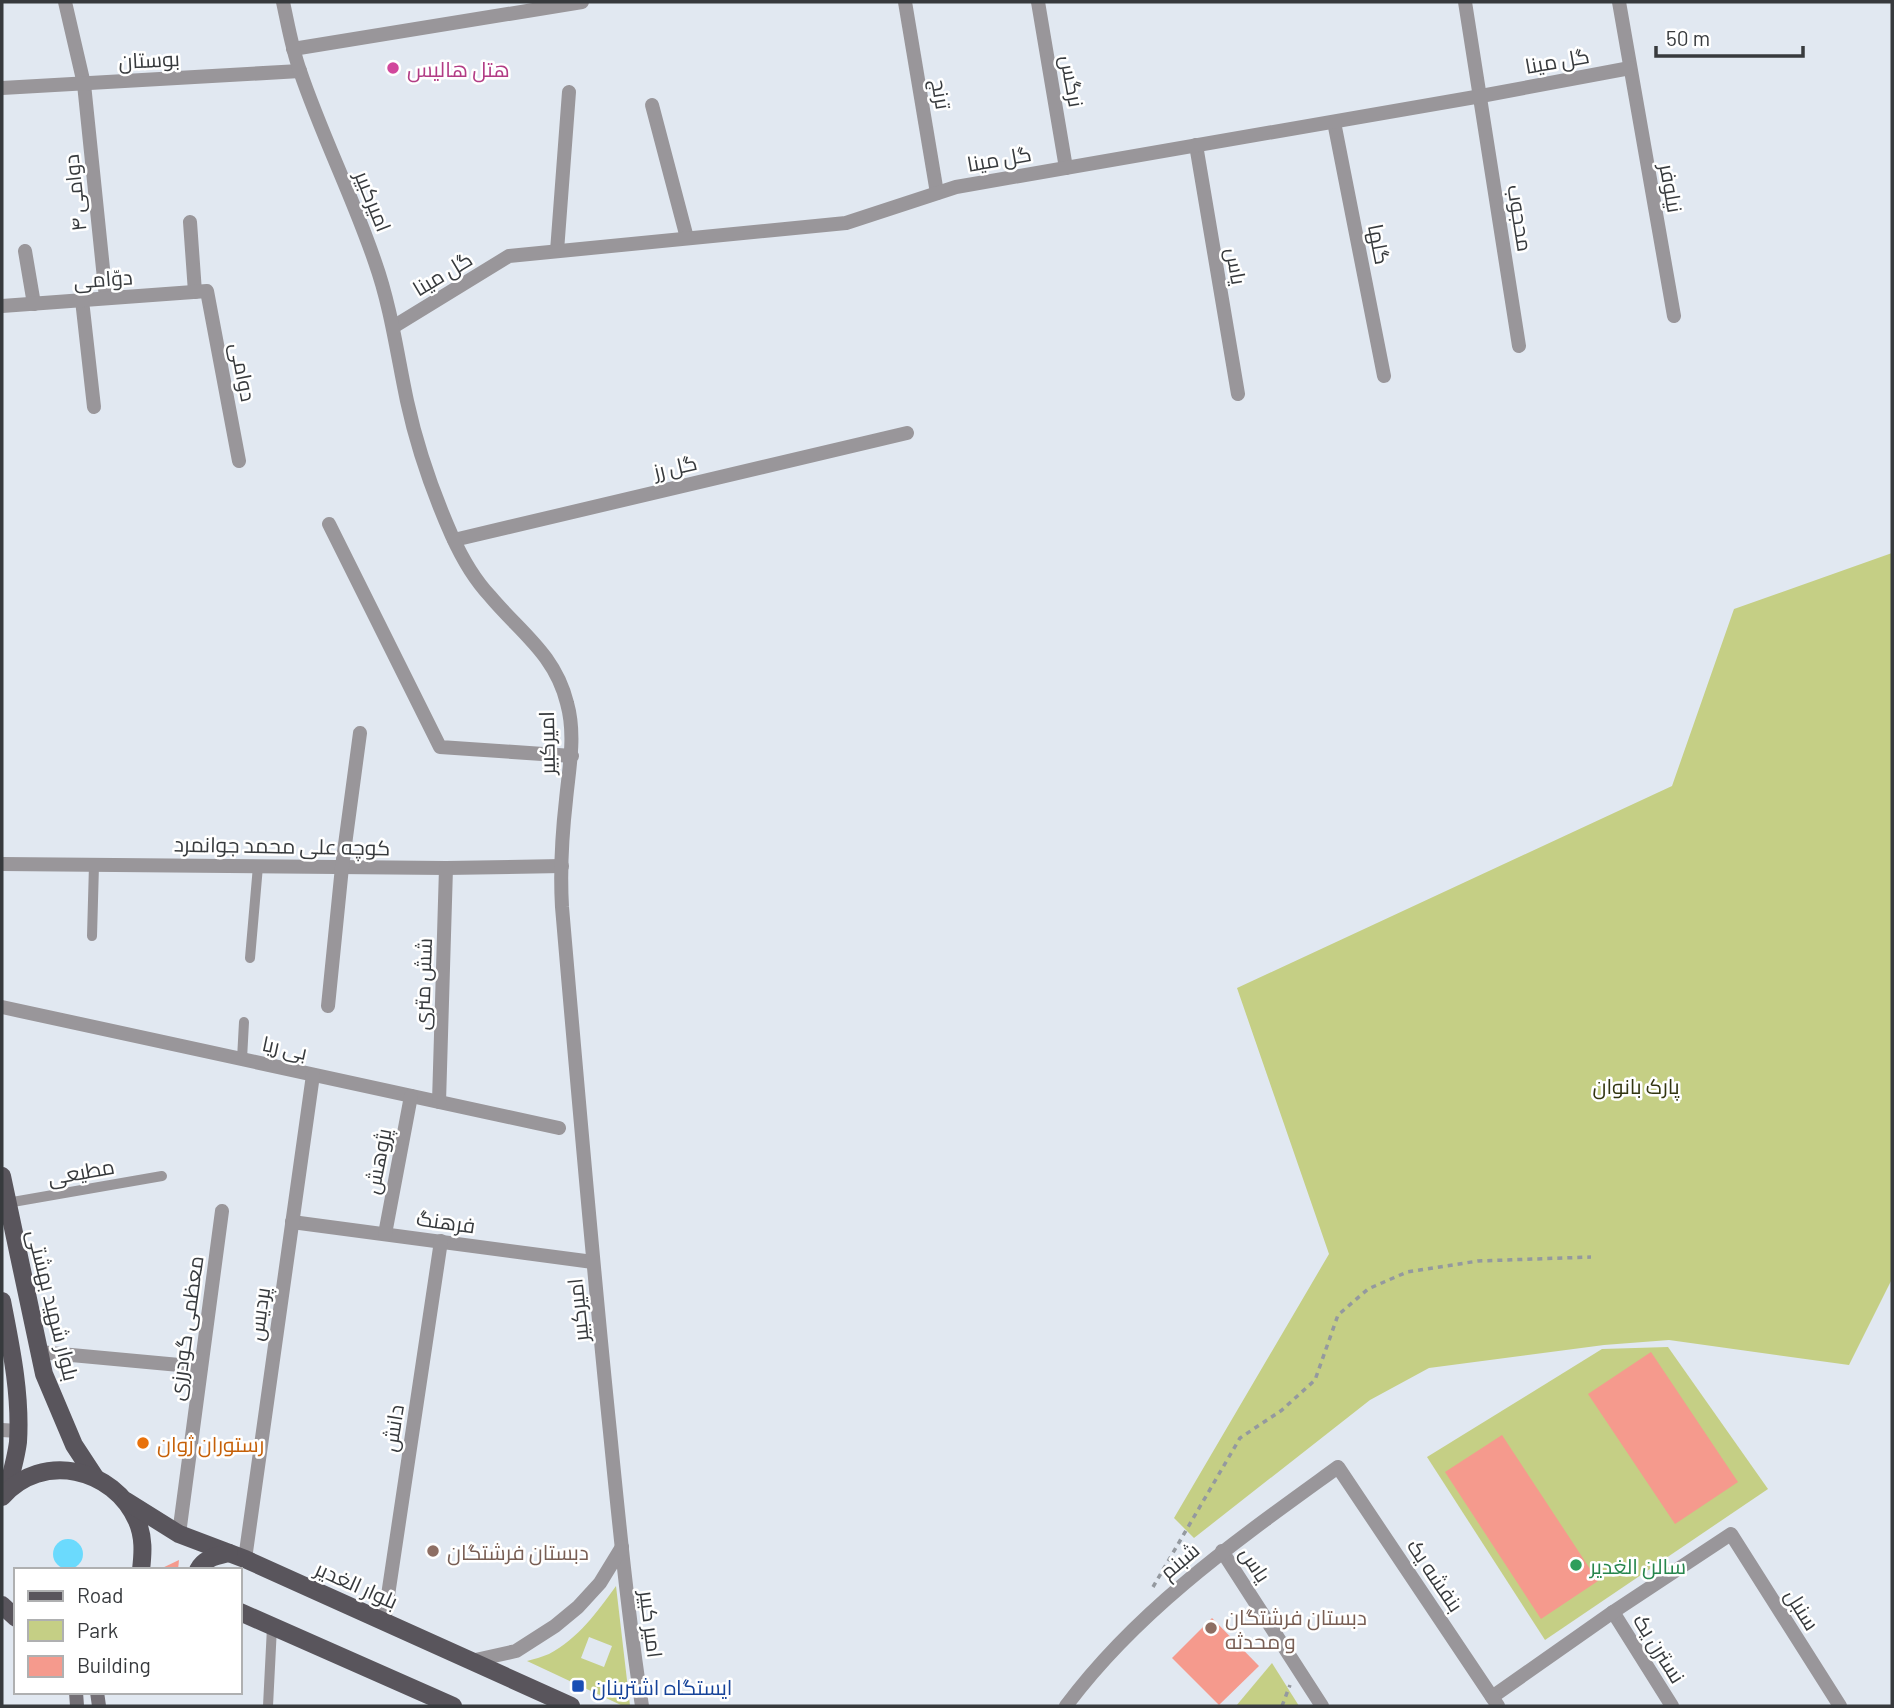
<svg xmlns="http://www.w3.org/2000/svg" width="1894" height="1708" font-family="Barlow,Cairo,sans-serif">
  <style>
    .green { fill: #c5cf85; fill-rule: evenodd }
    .water { fill: #6bdafd }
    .building { fill: #f59a8d }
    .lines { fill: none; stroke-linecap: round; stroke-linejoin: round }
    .path { stroke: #94999f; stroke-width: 3.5; stroke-dasharray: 5 5; stroke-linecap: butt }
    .service { stroke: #99969a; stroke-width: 10 }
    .minor { stroke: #99969a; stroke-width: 14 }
    .tertiary { stroke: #99969a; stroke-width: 14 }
    .secondary { stroke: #747076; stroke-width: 14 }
    .primary { stroke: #59555c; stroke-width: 18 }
    .hotel-dot { fill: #d1479c; stroke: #fff; stroke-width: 2.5 }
    .food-dot { fill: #e8710a; stroke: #fff; stroke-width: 2.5 }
    .education-dot { fill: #8d6e63; stroke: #fff; stroke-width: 2.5 }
    .leisure-dot { fill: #2e9e5b; stroke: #fff; stroke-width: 2.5 }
    .transit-dot { fill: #1a4fb4; stroke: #fff; stroke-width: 2.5 }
    .labels { text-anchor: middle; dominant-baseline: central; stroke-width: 5; stroke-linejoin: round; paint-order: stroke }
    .street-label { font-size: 21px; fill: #373a3d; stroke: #fff }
    .hotel-label { font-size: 21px; fill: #b23c85; stroke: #fff; text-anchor: start }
    .park-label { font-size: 21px; fill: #333611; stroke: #fff }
    .food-label { font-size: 21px; fill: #c56008; stroke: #fff; text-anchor: start }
    .education-label { font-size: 21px; fill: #785e54; stroke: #fff; text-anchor: start }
    .leisure-label { font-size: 21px; fill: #27864d; stroke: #fff; text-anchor: start }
    .transit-label { font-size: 21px; fill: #164399; stroke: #fff; text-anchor: start }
  </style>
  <rect width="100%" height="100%" fill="#e1e8f1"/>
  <g class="green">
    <path d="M 1892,553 L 1892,1279 L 1849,1365 L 1669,1340 L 1604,1345 L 1429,1368 L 1370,1400 L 1194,1538 L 1174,1518 L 1329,1254 L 1237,988 L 1672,786 L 1734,609 Z"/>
    <path d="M 1668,1347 L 1768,1489 L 1545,1640 L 1427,1457 L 1602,1349 Z"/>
    <path d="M 616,1586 L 630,1706 L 623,1706 L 527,1661 C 534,1659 542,1657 549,1654 C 578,1639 598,1611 616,1586 ZM 589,1637 L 612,1646 L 604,1667 L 581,1658 Z"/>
    <path d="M 1272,1663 L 1299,1706 L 1236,1706 Z"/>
  </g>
  <circle class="water" cx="68" cy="1554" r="15"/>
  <g class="building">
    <path d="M 1651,1352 L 1738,1482 L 1675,1524 L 1588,1394 Z"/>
    <path d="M 1502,1435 L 1598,1581 L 1541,1619 L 1445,1472 Z"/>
    <path d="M 179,1560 L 178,1570 L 158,1570 Z"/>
    <path d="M 1212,1618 L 1259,1666 L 1219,1705 L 1172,1658 Z"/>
  </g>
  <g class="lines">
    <g class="path">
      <path d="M 1153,1587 L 1240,1438 L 1282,1410 L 1315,1380 L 1338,1315 L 1368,1289 L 1407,1272 L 1478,1261 L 1591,1257"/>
      <path d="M 1282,1706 L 1290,1685"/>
    </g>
    <g class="service">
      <path d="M 92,936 L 94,865"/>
      <path d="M 250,958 L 258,866"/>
      <path d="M 242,1059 L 244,1022"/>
      <path d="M 7,1203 L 162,1176"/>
      <path d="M 268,1706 L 272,1627"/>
    </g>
    <g class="minor">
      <path d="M 65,2 L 84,84 L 106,298"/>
      <path d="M 905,2 L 937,193"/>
      <path d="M 1038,2 L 1066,168"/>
      <path d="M 1465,2 L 1519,346"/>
      <path d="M 1619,2 L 1674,316"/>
      <path d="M 293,49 L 582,2"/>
      <path d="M 2,88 L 300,71"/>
      <path d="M 652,105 L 687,238"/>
      <path d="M 1334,122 L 1384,376"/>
      <path d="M 1196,145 L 1238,394"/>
      <path d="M 190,222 L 195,292"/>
      <path d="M 25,251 L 34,304"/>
      <path d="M 557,251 L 569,92"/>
      <path d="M 82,300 L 94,407"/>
      <path d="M 2,306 L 207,291 L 239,461"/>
      <path d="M 393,327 L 509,256 L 846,223 L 956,187 L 1481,96 L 1630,68"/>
      <path d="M 329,524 L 440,747 L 572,756"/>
      <path d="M 454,540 L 907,433"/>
      <path d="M 2,864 L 446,868 L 562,866"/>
      <path d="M 328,1006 L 342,867 L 360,733"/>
      <path d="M 2,1007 L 559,1128"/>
      <path d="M 439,1102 L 446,868"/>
      <path d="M 292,1222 L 593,1262"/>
      <path d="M 385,1234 L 411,1096"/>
      <path d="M 39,1352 L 201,1367"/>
      <path d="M 2,1430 L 18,1431"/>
      <path d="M 179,1534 L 222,1211"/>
      <path d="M 1222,1551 L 1322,1706"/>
      <path d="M 245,1559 L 313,1075"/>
      <path d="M 1613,1612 L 1672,1706"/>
      <path d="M 384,1622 L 441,1241"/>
      <path d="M 1492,1697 L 1613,1612 L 1731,1534 L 1840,1706"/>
      <path d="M 1066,1706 C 1139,1608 1240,1538 1338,1467 L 1498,1706"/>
    </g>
    <g class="tertiary">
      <path d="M 283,2 C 288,25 292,49 300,71 C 322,136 353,197 375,262 C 391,307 397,354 407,401 C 417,447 433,493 452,536 C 462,558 474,579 490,596 C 520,632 555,654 567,703 C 576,735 569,768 566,800 C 562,835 560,872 562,907 C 577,1082 592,1257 610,1432 C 619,1523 628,1615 642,1706"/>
      <path d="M 471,1661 L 516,1651 L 555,1626 L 578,1607 L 600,1583 L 622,1547"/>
    </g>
    <g class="secondary">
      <path d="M 76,1692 L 77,1706"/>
      <path d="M 97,1692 L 99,1706"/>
    </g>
    <g class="primary">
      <path d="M 2,1176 L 44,1374 L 74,1445 L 95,1477"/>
      <path d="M 2,1301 C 11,1347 21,1394 18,1442 C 16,1458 11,1475 7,1490"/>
      <path d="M 2,1497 C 42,1451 114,1468 137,1521 C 144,1537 143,1553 141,1570"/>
      <path d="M 126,1501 L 179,1534 L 245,1559 L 571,1706"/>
      <path d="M 198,1570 C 204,1558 217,1556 229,1553"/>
      <path d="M 2,1605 L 16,1618"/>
      <path d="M 240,1612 L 453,1706"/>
    </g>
  </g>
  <circle class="hotel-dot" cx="393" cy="68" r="7"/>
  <circle class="food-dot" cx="143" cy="1443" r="7"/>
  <g class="education-dot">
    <circle cx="433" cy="1551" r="7"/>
    <circle cx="1211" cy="1628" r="7"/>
  </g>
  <circle class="leisure-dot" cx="1576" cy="1565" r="7"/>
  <rect class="transit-dot" x="571" y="1679" width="14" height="14" rx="3.5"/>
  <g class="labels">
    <g class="street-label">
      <text transform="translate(149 59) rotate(-3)">بوستان</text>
      <text transform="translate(1557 60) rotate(-10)">گل مینا</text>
      <text transform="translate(1073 81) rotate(80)">نرگس</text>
      <text transform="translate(942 94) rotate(80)">ترنج</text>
      <text transform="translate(999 158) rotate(-10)">گل مینا</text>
      <text transform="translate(1672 188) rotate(80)">نیلوفر</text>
      <text transform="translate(74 193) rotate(-96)">دوامی ۴</text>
      <text transform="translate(374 201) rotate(68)">امیرکبیر</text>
      <text transform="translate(1521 218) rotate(81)">محجوب</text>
      <text transform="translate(1380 244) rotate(79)">گلها</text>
      <text transform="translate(1237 266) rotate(80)">یاس</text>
      <text transform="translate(442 273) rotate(-31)">گل مینا</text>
      <text transform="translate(103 278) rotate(-4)">دوّامی</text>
      <text transform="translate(244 372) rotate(79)">دوامی</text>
      <text transform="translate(675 466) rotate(-13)">گل رز</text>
      <text transform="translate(546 743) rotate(-91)">امیرکبیر</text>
      <text transform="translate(282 845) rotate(1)">کوچه علی محمد جوانمرد</text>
      <text transform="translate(422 984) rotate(-88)">شش متری</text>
      <text transform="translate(285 1047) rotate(12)">بی ریا</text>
      <text transform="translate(377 1161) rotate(-79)">پژوهش</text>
      <text transform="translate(81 1171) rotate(-10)">مطیعی</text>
      <text transform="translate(446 1221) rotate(8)">فرهنگ</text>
      <text transform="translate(54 1305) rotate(76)">بلوار شهید بهشتی</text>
      <text transform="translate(577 1310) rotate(-96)">امیرکبیر</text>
      <text transform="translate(258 1314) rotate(-82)">پردیس</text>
      <text transform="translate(185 1328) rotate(-82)">معظمی گودرزی</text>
      <text transform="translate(392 1428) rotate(-81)">دانش</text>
      <text transform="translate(1179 1560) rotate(-40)">شبنم</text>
      <text transform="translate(1256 1564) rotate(57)">یاس</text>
      <text transform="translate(1436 1575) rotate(56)">بنفشه یک</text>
      <text transform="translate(357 1584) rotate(24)">بلوار الغدیر</text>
      <text transform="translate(1803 1609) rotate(58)">سنبل</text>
      <text transform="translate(652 1624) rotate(83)">امیر کبیر</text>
      <text transform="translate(1660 1648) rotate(58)">نسترن یک</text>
    </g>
    <g class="hotel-label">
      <text x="407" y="68">هتل هالیس</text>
    </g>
    <g class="park-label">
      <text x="1636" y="1085">پارک بانوان</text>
    </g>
    <g class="food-label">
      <text x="157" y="1443">رستوران ژوان</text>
    </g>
    <g class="education-label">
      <text x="447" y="1551">دبستان فرشتگان</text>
      <text x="1225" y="1616">دبستان فرشتگان<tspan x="1225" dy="24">و محدثه</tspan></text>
    </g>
    <g class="leisure-label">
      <text x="1590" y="1565">سالن الغدیر</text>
    </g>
    <g class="transit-label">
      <text x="592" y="1686">ایستگاه اشترینان</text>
    </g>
  </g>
  <rect width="1894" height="1708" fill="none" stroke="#373a3d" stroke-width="7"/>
  <rect x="14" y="1568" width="228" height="126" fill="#ffffff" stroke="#afb0b1" stroke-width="2"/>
  <rect x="28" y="1591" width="35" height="10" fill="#59555c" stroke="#afb0b1" stroke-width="2"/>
  <text x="77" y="1603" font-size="21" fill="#373a3d">Road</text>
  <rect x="28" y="1620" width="35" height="21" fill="#c5cf85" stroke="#afb0b1" stroke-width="2"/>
  <text x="77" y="1638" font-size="21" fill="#373a3d">Park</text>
  <rect x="28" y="1656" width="35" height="21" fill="#f59a8d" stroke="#afb0b1" stroke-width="2"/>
  <text x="77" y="1673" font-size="21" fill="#373a3d">Building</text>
  <path d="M1656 46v10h147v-10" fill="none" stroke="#373a3d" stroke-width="3.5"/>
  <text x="1666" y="46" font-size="21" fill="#373a3d" stroke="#ffffff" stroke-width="5" paint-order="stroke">50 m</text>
</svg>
